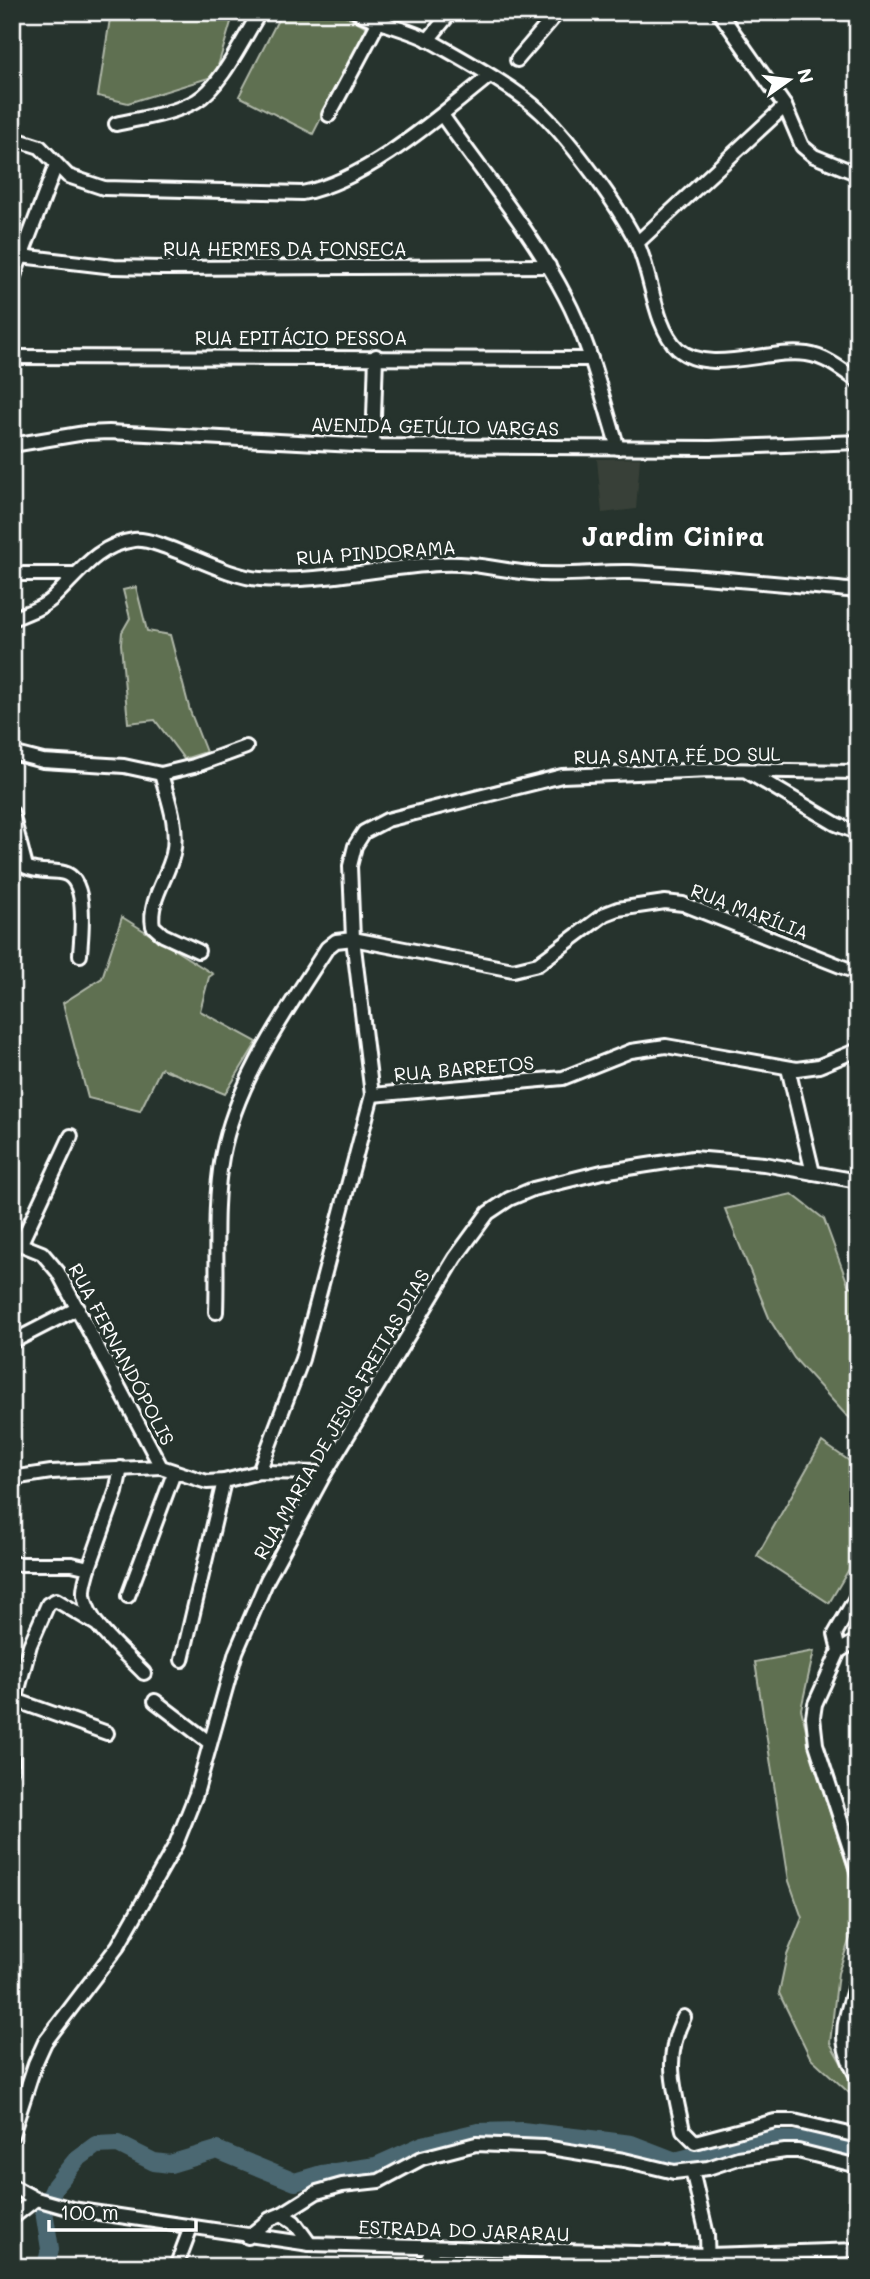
<svg xmlns="http://www.w3.org/2000/svg" width="870" height="2279" font-family="Mali,sans-serif">
  <style>
    .built { fill: #394137 }
    .green { fill: #5f6f51; stroke: #afb7a8; stroke-width: 2 }
    .lines { fill: none; stroke-linecap: round; stroke-linejoin: round }
    .river { stroke: #4c6872; stroke-width: 18 }
    .minor-casing { stroke: #fff; stroke-width: 18 }
    .minor { stroke: #26332d; stroke-width: 12 }
    .labels { text-anchor: middle; dominant-baseline: central; stroke-width: 7; stroke-linejoin: round; paint-order: stroke }
    .street-label { font-size: 19px; fill: #fff; stroke: #26332d }
    .district-label { font-size: 26px; font-weight: bold; fill: #fff; stroke: #26332d }
  </style>
  <rect width="100%" height="100%" fill="#26332d"/>
  <filter id="ink" filterUnits="userSpaceOnUse"><feTurbulence type="fractalNoise" baseFrequency=".0143" numOctaves="2"/><feDisplacementMap in="SourceGraphic" scale="14" xChannelSelector="R" yChannelSelector="G"/><feConvolveMatrix kernelMatrix="1 2 1 2 8 2 1 2 1" color-interpolation-filters="sRGB"/></filter>
  <g filter="url(#ink)">
    <path class="built" d="M 640,458 L 636,509 L 602,513 L 597,459 Z"/>
    <g class="green">
      <path d="M 111,12 L 234,12 L 215,76 L 128,103 L 98,96 Z"/>
      <path d="M 282,12 L 339,12 L 367,27 L 313,134 L 239,96 Z"/>
      <path d="M 136,587 L 147,631 L 170,635 L 190,711 L 206,752 L 184,759 L 155,720 L 128,723 L 121,644 L 122,632 L 130,618 L 123,590 Z"/>
      <path d="M 122,917 L 213,974 L 209,977 L 200,1011 L 257,1042 L 225,1094 L 161,1068 L 140,1111 L 88,1098 L 63,1003 L 102,978 Z"/>
      <path d="M 792,1194 L 824,1219 L 849,1287 L 858,1285 L 858,1424 L 845,1414 L 794,1358 L 770,1320 L 725,1209 Z"/>
      <path d="M 822,1442 L 858,1467 L 858,1554 L 829,1603 L 757,1556 Z"/>
      <path d="M 814,1651 L 801,1709 L 815,1766 L 858,1900 L 858,1915 L 838,1973 L 830,2043 L 850,2078 L 858,2085 L 858,2101 L 810,2057 L 779,1993 L 787,1955 L 802,1918 L 789,1881 L 755,1662 Z"/>
    </g>
    <g class="lines">
      <path class="river" d="M 46,2267 L 50,2249 L 44,2211 L 55,2186 L 77,2159 L 96,2145 L 118,2144 L 154,2162 L 170,2164 L 217,2150 L 295,2182 L 322,2174 L 376,2166 L 423,2145 L 478,2132 L 522,2131 L 608,2141 L 631,2144 L 675,2161 L 762,2139 L 818,2141 L 858,2149"/>
      <defs>
        <g id="minor">
          <path d="M 357,12 C 381,25 408,29 431,41 C 466,61 513,86 542,113 C 573,144 616,202 636,241 C 652,271 653,326 678,349 C 709,376 769,348 807,354 C 827,357 842,370 858,381"/>
          <path d="M 719,12 L 785,106 L 802,146 L 814,156 L 858,174"/>
          <path d="M 428,40 L 451,12"/>
          <path d="M 517,60 L 558,12"/>
          <path d="M 329,115 L 378,23"/>
          <path d="M 442,115 C 483,174 532,232 565,296 C 590,343 602,397 618,448"/>
          <path d="M 116,124 C 142,118 173,114 196,101 C 221,87 244,37 260,12"/>
          <path d="M 12,138 L 40,147 L 68,176 L 104,188 L 302,193 C 367,180 437,118 488,77"/>
          <path d="M 637,243 L 785,106"/>
          <path d="M 12,255 L 114,267 L 162,268 L 549,266"/>
          <path d="M 12,281 L 56,165"/>
          <path d="M 12,357 L 591,359"/>
          <path d="M 12,445 L 85,433 L 109,432 L 373,446 L 711,448 L 858,442"/>
          <path d="M 373,446 L 376,356"/>
          <path d="M 12,574 L 73,574"/>
          <path d="M 12,619 C 26,613 43,608 54,597 C 79,573 97,545 134,540 C 160,537 223,577 260,579 C 320,583 381,567 440,564 C 471,562 500,570 530,573 C 563,577 597,571 630,572 C 707,576 782,584 858,591"/>
          <path d="M 12,753 L 43,761 L 124,766 L 161,774 L 194,766 L 246,747"/>
          <path d="M 748,772 L 836,824 L 858,833"/>
          <path d="M 161,774 C 168,799 179,827 173,854 C 168,877 148,901 153,926 L 163,935 L 198,951"/>
          <path d="M 12,813 L 26,867 C 38,873 52,870 64,873 C 89,880 81,935 80,955"/>
          <path d="M 788,1068 L 813,1173"/>
          <path d="M 372,1095 L 563,1078 L 631,1051 L 666,1046 L 797,1069 L 819,1066 L 858,1050"/>
          <path d="M 12,1241 L 42,1253 L 58,1272 L 161,1467 L 207,1482 L 224,1481 L 259,1472 L 325,1473"/>
          <path d="M 21,1243 L 71,1136"/>
          <path d="M 216,1312 C 218,1261 213,1207 222,1157 C 236,1081 286,1012 327,948 L 336,941 L 353,939 L 513,970 L 538,964 L 605,914 L 618,909 L 665,902 L 683,904 L 858,973"/>
          <path d="M 12,1342 L 78,1308"/>
          <path d="M 259,1472 L 302,1359 L 372,1095 L 353,939 L 350,866 L 355,846 L 364,832 L 387,820 L 562,776 L 711,770 L 858,772"/>
          <path d="M 12,1478 L 51,1472 L 161,1467"/>
          <path d="M 12,1564 L 72,1564 L 89,1568 C 87,1576 83,1587 84,1595 C 88,1625 124,1652 144,1673"/>
          <path d="M 89,1568 L 116,1492 L 121,1468"/>
          <path d="M 128,1596 L 174,1473"/>
          <path d="M 858,1640 L 839,1651 L 815,1704 L 813,1717 L 816,1744 L 858,1873"/>
          <path d="M 839,1651 L 835,1634 L 858,1594"/>
          <path d="M 182,1660 L 224,1481"/>
          <path d="M 12,1699 L 107,1733"/>
          <path d="M 155,1701 L 210,1743"/>
          <path d="M 12,1712 L 30,1645 L 48,1604 L 56,1600 L 98,1625"/>
          <path d="M 12,1758 L 12,1769"/>
          <path d="M 858,1975 C 847,2017 833,2037 858,2078"/>
          <path d="M 684,2017 C 663,2058 674,2087 683,2130 L 695,2142 L 775,2121 L 794,2121 L 858,2136"/>
          <path d="M 12,2135 L 35,2064 L 45,2042 L 118,1946 L 176,1844 L 196,1794 L 236,1652 L 267,1580 L 325,1473 L 455,1258 L 488,1213 L 509,1199 L 533,1189 L 602,1172 L 693,1158 L 764,1164 L 858,1181"/>
          <path d="M 692,2170 L 707,2235 L 708,2267"/>
          <path d="M 12,2186 L 36,2199 L 72,2209 L 310,2244 L 709,2255 L 858,2250"/>
          <path d="M 282,2214 L 317,2192 L 342,2185 L 379,2181 L 422,2158 L 476,2144 L 544,2147 L 624,2160 L 674,2172 L 708,2168 L 738,2158 L 785,2151 L 798,2151 L 858,2166"/>
          <path d="M 12,2218 L 36,2199"/>
          <path d="M 248,2237 L 270,2219 L 282,2214 L 294,2222 L 310,2244"/>
          <path d="M 176,2267 L 191,2227"/>
          <path d="M 423,2267 L 434,2248"/>
        </g>
      </defs>
      <use href="#minor" class="minor-casing"/>
      <use href="#minor" class="minor"/>
    </g>
  </g>
  <g class="labels">
    <g class="street-label">
      <text x="285" y="248">RUA HERMES DA FONSECA</text>
      <text x="301" y="337">RUA EPITÁCIO PESSOA</text>
      <text transform="translate(435 426) rotate(1)">AVENIDA GETÚLIO VARGAS</text>
      <text transform="translate(376 552) rotate(-4)">RUA PINDORAMA</text>
      <text transform="translate(677 755) rotate(-1)">RUA SANTA FÉ DO SUL</text>
      <text transform="translate(750 911) rotate(21)">RUA MARÍLIA</text>
      <text transform="translate(464 1068) rotate(-5)">RUA BARRETOS</text>
      <text transform="translate(122 1354) rotate(62)">RUA FERNANDÓPOLIS</text>
      <text transform="translate(341 1414) rotate(-60)">RUA MARIA DE JESUS FREITAS DIAS</text>
      <text transform="translate(464 2230) rotate(2)">ESTRADA DO JARARAU</text>
    </g>
    <g class="district-label">
      <text x="673" y="536">Jardim Cinira</text>
    </g>
  </g>
  <rect width="870" height="2279" fill="none" stroke="#26332d" stroke-width="42"/>
  <rect x="21" y="21" width="828" height="2237" fill="none" stroke="#fff" stroke-width="2.5" filter="url(#ink)"/>
  <g transform="translate(789 80) rotate(76)" stroke="#26332d" stroke-width="5" paint-order="stroke">
  <path d="M0-5L12 26L0 18L-12 26Z" fill="#ffffff"/>
  <text y="-10" font-size="19" font-weight="bold" text-anchor="middle" fill="#ffffff">N</text>
  </g>
  <path d="M49 2220v10h147v-10" fill="none" stroke="#ffffff" stroke-width="3.5"/>
  <text x="60" y="2220" font-size="21" fill="#ffffff" stroke="#26332d" stroke-width="5" paint-order="stroke">100 m</text>
</svg>
